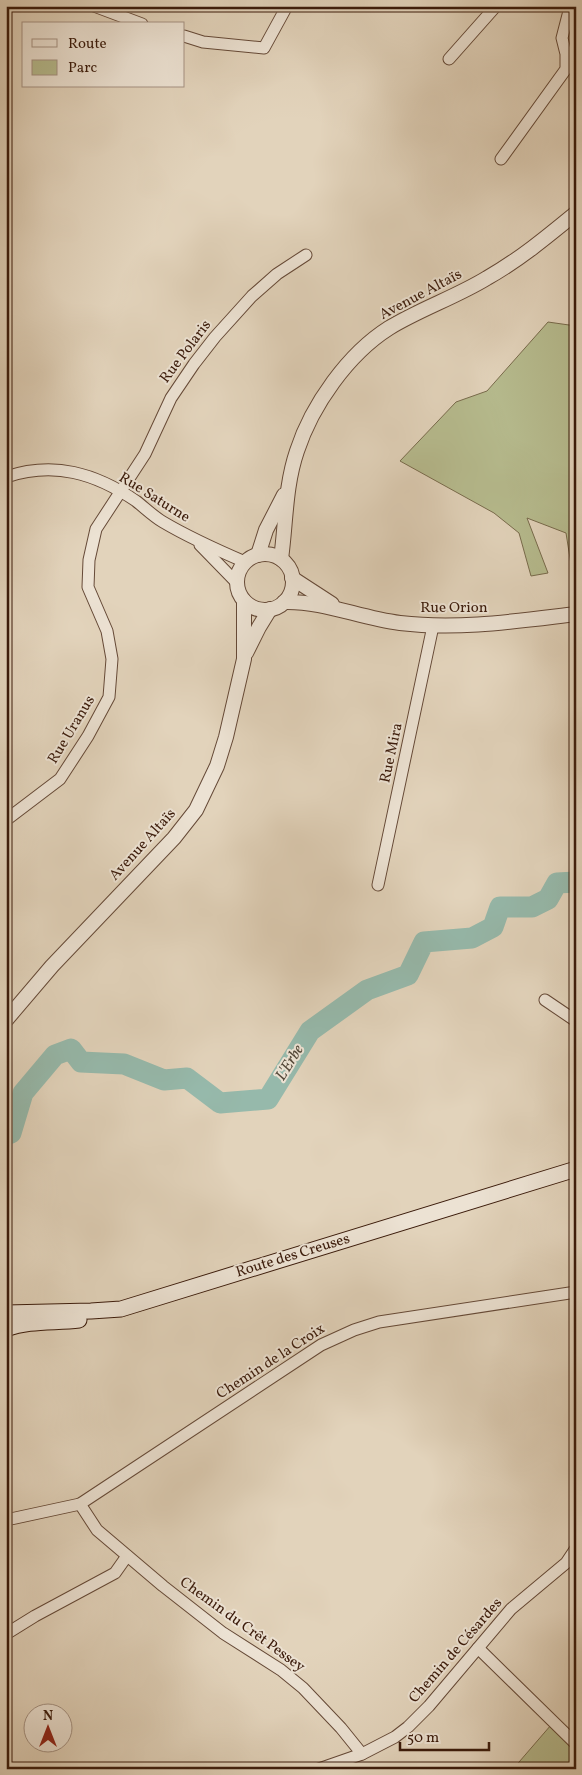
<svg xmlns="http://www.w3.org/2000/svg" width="582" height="1775" font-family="Vollkorn,serif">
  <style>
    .green { fill: #b6bb8e; stroke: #786b4c }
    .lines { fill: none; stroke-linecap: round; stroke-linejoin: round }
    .river { stroke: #96b9ab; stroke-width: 21 }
    .minor-casing { stroke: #654937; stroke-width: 13 }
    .tertiary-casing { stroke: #654937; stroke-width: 16 }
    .secondary-casing { stroke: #3b1b0b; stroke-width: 17 }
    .minor { stroke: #ece2d3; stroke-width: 11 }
    .tertiary { stroke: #ece2d3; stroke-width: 14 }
    .secondary { stroke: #ece2d3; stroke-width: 15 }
    .labels { text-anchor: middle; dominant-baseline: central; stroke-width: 4; stroke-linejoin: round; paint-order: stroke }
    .street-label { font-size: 15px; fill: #3b1b0b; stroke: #ece2d3 }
    .water-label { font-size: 16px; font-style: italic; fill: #564a3b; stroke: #ece2d3 }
  </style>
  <rect width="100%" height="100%" fill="#e2d3bb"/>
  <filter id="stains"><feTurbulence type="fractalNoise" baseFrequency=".004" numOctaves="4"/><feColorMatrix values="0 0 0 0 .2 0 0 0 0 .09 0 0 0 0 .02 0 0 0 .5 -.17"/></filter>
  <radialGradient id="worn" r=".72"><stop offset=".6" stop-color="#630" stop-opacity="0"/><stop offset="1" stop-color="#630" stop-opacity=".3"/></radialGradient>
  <g class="green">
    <path d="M 548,322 L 576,326 L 576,577 L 573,577 L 566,533 L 527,518 L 548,573 L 531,576 L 519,533 L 494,513 L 400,461 L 456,402 L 487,391 Z"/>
    <path d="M 551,1725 L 576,1750 L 576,1769 L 513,1769 Z"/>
  </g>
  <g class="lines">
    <path class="river" d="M 6,1135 L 11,1133 L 23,1093 L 55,1055 L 71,1049 L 81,1062 L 124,1064 L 164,1080 L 187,1078 L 220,1103 L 268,1099 L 310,1031 L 367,990 L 408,975 L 424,942 L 472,938 L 493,927 L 500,907 L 532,907 L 548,899 L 557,883 L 576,882"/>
    <defs>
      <g id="minor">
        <path d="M 94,6 L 142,24"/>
        <path d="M 184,36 L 203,42 L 264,48 L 287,6"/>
        <path d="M 449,59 L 496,6"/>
        <path d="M 501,159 L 566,69 L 566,54 L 562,38 L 570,7"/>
        <path d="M 6,477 C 54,461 95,473 136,501 C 145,508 153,516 163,522 C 190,538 217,550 245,562"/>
        <path d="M 200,545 L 237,583"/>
        <path d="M 6,820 L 60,779 L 88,736 L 109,697 L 112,659 L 107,631 L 88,587 L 89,560 L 96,529 L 145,454 L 171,398 L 194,364 L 215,337 L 252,296 L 277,274 L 306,255"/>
        <path d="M 378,885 L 433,626"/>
        <path d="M 545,1000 L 576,1021"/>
        <path d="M 80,1504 L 97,1530 L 163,1586 L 223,1633 L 281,1670 L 303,1688 L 341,1728 L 362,1754"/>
        <path d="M 6,1520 L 80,1504 L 321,1345 L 354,1330 L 379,1322 L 576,1292"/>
        <path d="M 6,1634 L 35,1616 L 115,1573 L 127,1556"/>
        <path d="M 478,1648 L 576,1744"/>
        <path d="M 319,1769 L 362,1754 L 395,1737 L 408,1727 L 429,1706 L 511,1609 L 566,1563 L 576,1548"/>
      </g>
      <g id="tertiary">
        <circle cx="265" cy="582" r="28"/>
        <path d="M 258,555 L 266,530 L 284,495"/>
        <path d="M 281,559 C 286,523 285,486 297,451 C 312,405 348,354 389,328 C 420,309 456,297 487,278 C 519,260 548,236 576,213"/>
        <path d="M 292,578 L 332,604"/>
        <path d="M 284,602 C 325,601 359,618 400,623 C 459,630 517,621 576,614"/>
        <path d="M 246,653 L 259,627 L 270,609"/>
        <path d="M 6,1020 L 52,966 L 174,838 L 196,810 L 217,766 L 226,737 L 244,659 L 244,601"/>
      </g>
      <g id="secondary">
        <path d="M 6,1313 L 91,1311 L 121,1309 L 576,1169"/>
        <path d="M 6,1329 C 29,1320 55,1323 79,1320"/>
      </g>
    </defs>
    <use href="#minor" class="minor-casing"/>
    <use href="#tertiary" class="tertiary-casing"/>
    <use href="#secondary" class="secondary-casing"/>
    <use href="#minor" class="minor"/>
    <use href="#tertiary" class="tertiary"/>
    <use href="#secondary" class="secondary"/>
  </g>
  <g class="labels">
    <g class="street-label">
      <text transform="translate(421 295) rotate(-28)">Avenue Altaïs</text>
      <text transform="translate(186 352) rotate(-53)">Rue Polaris</text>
      <text transform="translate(154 498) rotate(32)">Rue Saturne</text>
      <text x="454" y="608">Rue Orion</text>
      <text transform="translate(72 730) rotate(-59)">Rue Uranus</text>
      <text transform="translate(392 753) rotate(-78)">Rue Mira</text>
      <text transform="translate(143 845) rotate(-48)">Avenue Altaïs</text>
      <text transform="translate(293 1256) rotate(-17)">Route des Creuses</text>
      <text transform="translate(271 1362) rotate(-33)">Chemin de la Croix</text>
      <text transform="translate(242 1625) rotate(36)">Chemin du Crêt Pessey</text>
      <text transform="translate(456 1651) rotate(-49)">Chemin de Césardes</text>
    </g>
    <g class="water-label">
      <text transform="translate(290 1063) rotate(-58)">L'Erbe</text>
    </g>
  </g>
  <rect width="582" height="1775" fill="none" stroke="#e2d3bb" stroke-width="25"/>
  <rect x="8" y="8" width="567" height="1760" fill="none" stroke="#3b1b0b" stroke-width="2.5"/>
  <rect x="12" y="12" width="557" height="1750" fill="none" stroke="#3b1b0b"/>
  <rect x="22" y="22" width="162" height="65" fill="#ece2d3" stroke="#a59283"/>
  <rect x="32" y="39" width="25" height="8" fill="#ece2d3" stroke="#a59283"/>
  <text x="68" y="48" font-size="15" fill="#3b1b0b">Route</text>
  <rect x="32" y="60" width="25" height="15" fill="#b6bb8e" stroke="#a59283"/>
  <text x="68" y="72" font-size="15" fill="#3b1b0b">Parc</text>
  <g transform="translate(48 1728)"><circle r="24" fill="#ece2d3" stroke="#a59283"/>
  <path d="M0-4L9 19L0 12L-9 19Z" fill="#8f2418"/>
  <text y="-8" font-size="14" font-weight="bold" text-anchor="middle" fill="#3b1b0b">N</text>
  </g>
  <path d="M400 1742v8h89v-8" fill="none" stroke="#3b1b0b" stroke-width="2.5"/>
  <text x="407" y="1742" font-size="15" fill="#3b1b0b" stroke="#ece2d3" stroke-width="4" paint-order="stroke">50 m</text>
  <rect width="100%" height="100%" filter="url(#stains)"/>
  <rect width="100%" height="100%" fill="url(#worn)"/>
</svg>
